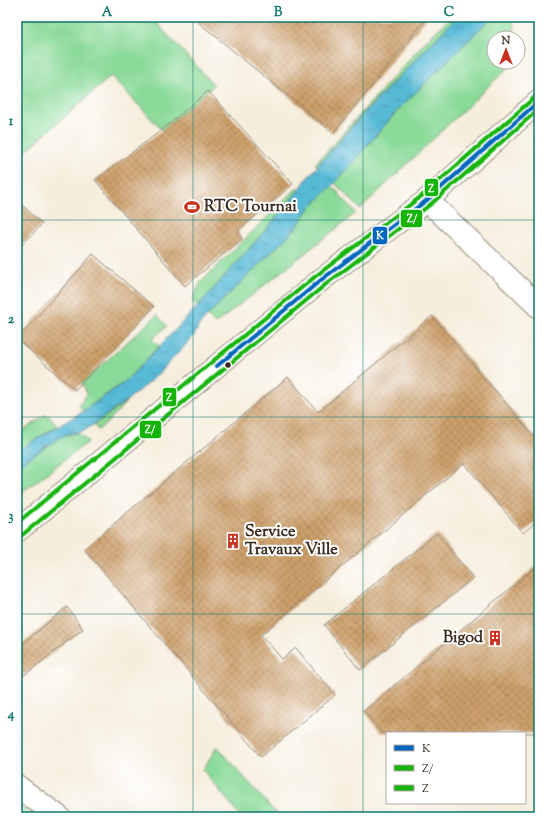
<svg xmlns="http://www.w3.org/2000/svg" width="556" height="834" font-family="'Sorts Mill Goudy',serif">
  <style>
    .grass { fill: #8ada99; stroke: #62825c }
    .water { fill: url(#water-ripples); stroke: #49727a }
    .building { fill: url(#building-cross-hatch) }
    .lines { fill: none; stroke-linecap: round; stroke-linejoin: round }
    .minor-casing { stroke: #988c7e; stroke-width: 24 }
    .minor { stroke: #fff; stroke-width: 22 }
    .bus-1-casing { stroke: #fff; stroke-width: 7 }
    .bus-2-casing { stroke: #fff; stroke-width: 7 }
    .bus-3-casing { stroke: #fff; stroke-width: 7 }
    .bus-1 { stroke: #0065bd; stroke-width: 4 }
    .bus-2 { stroke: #15b40a; stroke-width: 4 }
    .bus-3 { stroke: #15b40a; stroke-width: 4 }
    .grid { fill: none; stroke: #0f766e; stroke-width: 1; stroke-opacity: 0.55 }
    .bus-dot { fill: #3b2a1e; stroke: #fff; stroke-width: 1.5 }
    .labels { text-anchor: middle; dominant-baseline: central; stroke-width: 4; stroke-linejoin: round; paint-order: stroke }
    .poi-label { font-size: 16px; font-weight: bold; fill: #3b2a1e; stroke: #fff; text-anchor: start }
    .line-badge { stroke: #fff; stroke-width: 1.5 }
    .badge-label { font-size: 11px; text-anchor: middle; font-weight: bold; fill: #fff }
    .neatline { fill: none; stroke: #0f766e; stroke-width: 1.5 }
    .grid-label { font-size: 13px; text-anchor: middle; font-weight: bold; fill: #0f766e }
  </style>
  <defs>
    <pattern id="water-ripples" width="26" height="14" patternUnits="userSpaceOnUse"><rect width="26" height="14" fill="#57b9d6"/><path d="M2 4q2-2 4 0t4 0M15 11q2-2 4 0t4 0" fill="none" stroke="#4997ad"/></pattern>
    <pattern id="building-cross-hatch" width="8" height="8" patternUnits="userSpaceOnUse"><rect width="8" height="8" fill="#cea06b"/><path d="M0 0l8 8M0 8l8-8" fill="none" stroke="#a88357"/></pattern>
  </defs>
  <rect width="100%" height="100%" fill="#fff"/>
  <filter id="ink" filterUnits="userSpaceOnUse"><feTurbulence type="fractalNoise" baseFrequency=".025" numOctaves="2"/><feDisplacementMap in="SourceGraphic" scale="8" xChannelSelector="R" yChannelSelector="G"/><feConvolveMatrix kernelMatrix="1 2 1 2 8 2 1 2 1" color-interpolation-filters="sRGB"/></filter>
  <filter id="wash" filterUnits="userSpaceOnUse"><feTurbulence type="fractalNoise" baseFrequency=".012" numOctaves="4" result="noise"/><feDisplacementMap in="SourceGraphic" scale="16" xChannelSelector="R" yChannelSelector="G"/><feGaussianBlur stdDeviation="0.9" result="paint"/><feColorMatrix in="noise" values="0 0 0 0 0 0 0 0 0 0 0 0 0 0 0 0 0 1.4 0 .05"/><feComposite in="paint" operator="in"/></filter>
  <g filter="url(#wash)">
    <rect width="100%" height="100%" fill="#f6eedd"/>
    <g class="grass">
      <path d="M 17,17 L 151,17 L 214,85 L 162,130 L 111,76 L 18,158 L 17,157 Z"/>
      <path d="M 451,17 L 457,17 L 366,110 L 317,166 L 315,164 L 427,40 Z"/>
      <path d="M 492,17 L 512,17 L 516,38 L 494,38 L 494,62 L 514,62 L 360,209 L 335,183 L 397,111 Z"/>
      <path d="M 332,186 L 356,213 L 215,324 L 207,316 L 294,230 L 309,209 Z"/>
      <path d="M 301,188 L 264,232 L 198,306 L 192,301 L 201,282 L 296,189 Z"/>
      <path d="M 157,315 L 167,326 L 152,339 L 159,346 L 127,380 L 83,411 L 79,405 L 87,394 L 82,383 Z"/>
      <path d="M 127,401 L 107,423 L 98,430 L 94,425 Z"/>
      <path d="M 47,414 L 57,426 L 17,451 L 17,435 Z"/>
      <path d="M 78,433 L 88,442 L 17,496 L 17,466 L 64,435 Z"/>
      <path d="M 217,746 L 279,817 L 241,817 L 203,770 Z"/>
      <path d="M 17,794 L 50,817 L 17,817 Z"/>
    </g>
    <path class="water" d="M 457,17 L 492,17 L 397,111 L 335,183 L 309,209 L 294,230 L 207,316 L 198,327 L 194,336 L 154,378 L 126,401 L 84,431 L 64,435 L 17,466 L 17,451 L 82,412 L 127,380 L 198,306 L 264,232 L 299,190 L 308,177 L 366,111 Z"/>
    <g id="blocks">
      <g class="building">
        <path d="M 192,17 L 428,17 L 333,133 Z"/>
        <path d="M 208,91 L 293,184 L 238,231 L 242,239 L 185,286 L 95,180 L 162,130 Z"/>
        <path d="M 17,200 L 42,224 L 17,250 Z"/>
        <path d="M 93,254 L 154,307 L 75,390 L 17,339 Z"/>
        <path d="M 432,316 L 539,442 L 539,519 L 523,533 L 464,463 L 261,635 L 282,659 L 296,648 L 335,695 L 261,757 L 84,549 L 288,377 L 318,412 Z"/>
        <path d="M 437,533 L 473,578 L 360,670 L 324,625 Z"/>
        <path d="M 539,564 L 539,733 L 381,733 L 364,711 Z"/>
        <path d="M 67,607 L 83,629 L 17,681 L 17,648 Z"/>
      </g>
    </g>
  </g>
  <g filter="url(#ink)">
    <use href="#blocks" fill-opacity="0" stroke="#988c7e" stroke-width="1"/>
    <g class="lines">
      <defs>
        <g id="minor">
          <path d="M 427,200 L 539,307"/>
          <path d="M 17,531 L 321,280 L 427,200 L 539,101"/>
          <path d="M 17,786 L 59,817"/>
        </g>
      </defs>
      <use href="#minor" class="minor-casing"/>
      <use href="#minor" class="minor"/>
      <defs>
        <path id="bus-1" d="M 217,366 L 321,280 L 427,200 L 539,101"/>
        <path id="bus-2" d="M 21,536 L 325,285 L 431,204 L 539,109"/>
        <path id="bus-3" d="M 17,523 L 317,275 L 423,195 L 535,97"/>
      </defs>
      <use href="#bus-1" class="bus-1-casing"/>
      <use href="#bus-2" class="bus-2-casing"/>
      <use href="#bus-3" class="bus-3-casing"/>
      <use href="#bus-1" class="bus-1"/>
      <use href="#bus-2" class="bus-2"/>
      <use href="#bus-3" class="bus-3"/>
    </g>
  </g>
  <path class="grid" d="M 193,17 L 193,817M 363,17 L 363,817M 17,220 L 539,220M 17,417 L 539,417M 17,614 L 539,614"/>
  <defs>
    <symbol id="stadium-bare" viewBox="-9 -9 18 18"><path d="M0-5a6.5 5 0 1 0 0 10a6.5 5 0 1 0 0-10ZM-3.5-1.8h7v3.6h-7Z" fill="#c8321e" stroke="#fff" stroke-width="2.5" paint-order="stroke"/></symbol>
    <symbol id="building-bare" viewBox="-9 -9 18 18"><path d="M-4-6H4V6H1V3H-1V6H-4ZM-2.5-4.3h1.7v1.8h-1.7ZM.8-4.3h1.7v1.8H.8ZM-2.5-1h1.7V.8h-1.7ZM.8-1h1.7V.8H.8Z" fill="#c8321e" stroke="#fff" stroke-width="2.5" paint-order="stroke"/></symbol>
  </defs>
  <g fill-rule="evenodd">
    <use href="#stadium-bare" x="181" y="196" width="22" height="22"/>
    <use href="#building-bare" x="222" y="530" width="22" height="22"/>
    <use href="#building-bare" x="484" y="627" width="22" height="22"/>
  </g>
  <circle class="bus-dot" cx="228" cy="365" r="3.5"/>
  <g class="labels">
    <g class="poi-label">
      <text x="204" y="207">RTC Tournai</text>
      <text x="245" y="532">Service<tspan x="245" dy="18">Travaux Ville</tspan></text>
      <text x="483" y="638" text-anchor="end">Bigod</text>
    </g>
  </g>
  <g class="line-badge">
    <rect x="424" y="178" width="15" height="19" rx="4" fill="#15b40a"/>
    <rect x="400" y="209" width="23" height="19" rx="4" fill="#15b40a"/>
    <rect x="372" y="226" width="16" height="19" rx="4" fill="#0065bd"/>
    <rect x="162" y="387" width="15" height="20" rx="4" fill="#15b40a"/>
    <rect x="139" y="420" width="23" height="19" rx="4" fill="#15b40a"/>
  </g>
  <g class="badge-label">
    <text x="431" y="192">Z</text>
    <text x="412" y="222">Z/</text>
    <text x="380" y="239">K</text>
    <text x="169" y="401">Z</text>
    <text x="150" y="433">Z/</text>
  </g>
  <rect width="556" height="834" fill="none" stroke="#fff" stroke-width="44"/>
  <rect x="386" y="732" width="140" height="72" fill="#ffffff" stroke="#b1aaa5"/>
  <rect x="394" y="745" width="20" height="6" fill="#0065bd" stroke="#b1aaa5"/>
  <text x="422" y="752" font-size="12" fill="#3b2a1e">K</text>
  <rect x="394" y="765" width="20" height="6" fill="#15b40a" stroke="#b1aaa5"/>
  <text x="422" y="772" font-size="12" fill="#3b2a1e">Z/</text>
  <rect x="394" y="785" width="20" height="6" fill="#15b40a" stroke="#b1aaa5"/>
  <text x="422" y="792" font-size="12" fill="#3b2a1e">Z</text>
  <g transform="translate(506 50)"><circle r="19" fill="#ffffff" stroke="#b1aaa5"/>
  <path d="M0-3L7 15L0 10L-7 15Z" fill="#c8321e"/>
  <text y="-6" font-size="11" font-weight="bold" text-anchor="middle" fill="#3b2a1e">N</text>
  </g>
  <rect x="22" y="22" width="512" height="790" class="neatline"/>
  <g class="grid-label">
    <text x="107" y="16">A</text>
    <text x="278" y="16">B</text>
    <text x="449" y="16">C</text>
    <text x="11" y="125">1</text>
    <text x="11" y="323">2</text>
    <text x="11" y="520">3</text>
    <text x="11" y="718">4</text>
  </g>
</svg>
